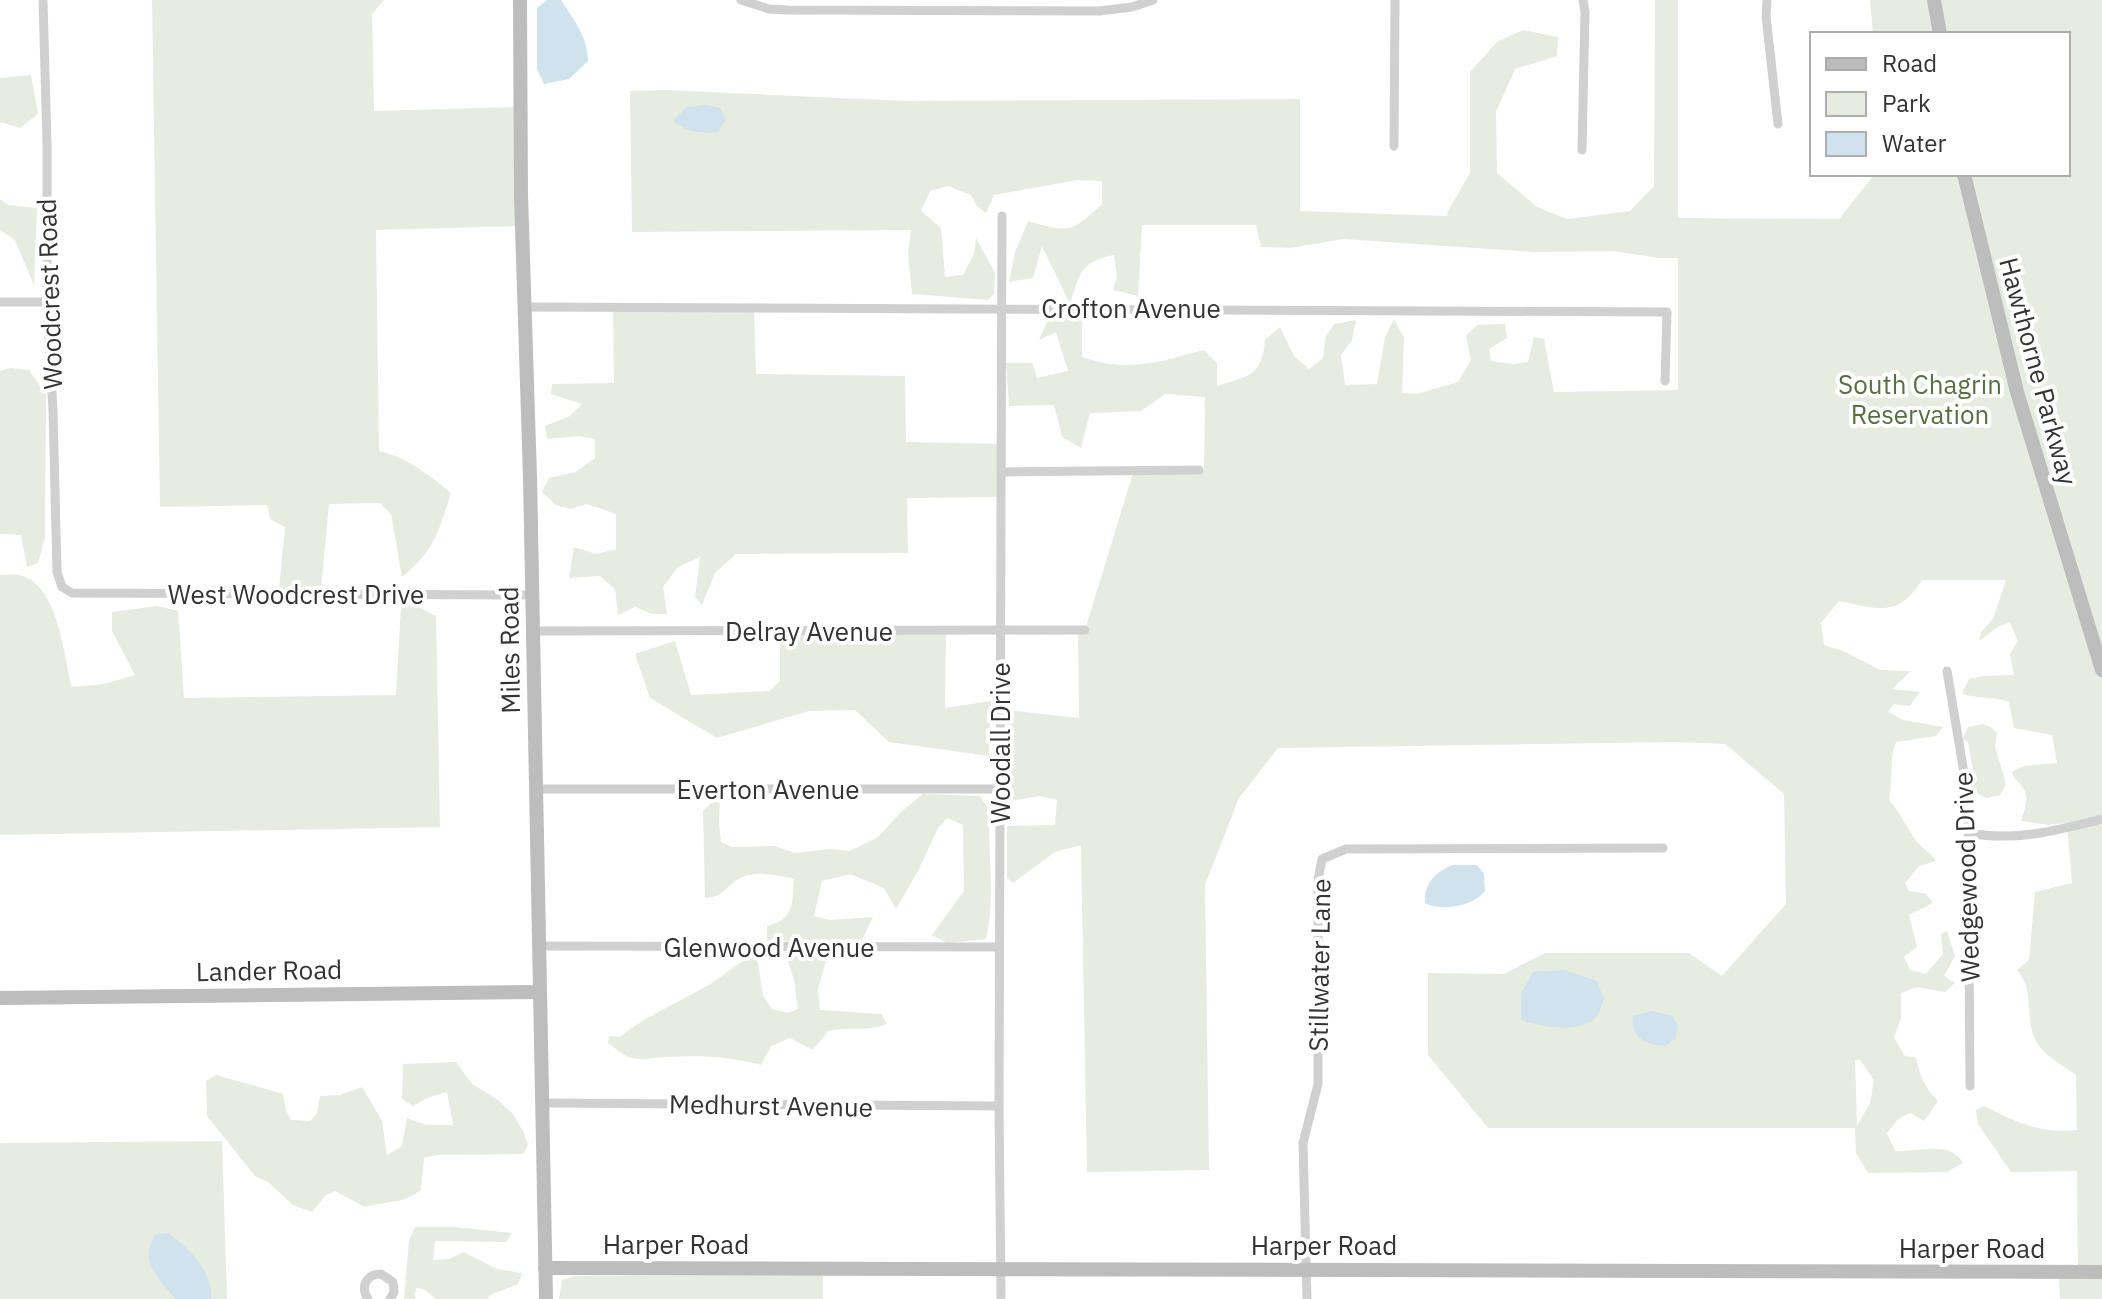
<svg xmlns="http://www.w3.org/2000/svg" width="2102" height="1299" font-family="'IBM Plex Sans',sans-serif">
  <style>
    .green { fill: #e6ecdf; fill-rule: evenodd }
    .water { fill: #cfe2ee }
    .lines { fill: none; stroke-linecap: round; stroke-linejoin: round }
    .street { stroke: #d0d0d0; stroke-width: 9 }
    .secondary { stroke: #bdbdbd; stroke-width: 14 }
    .labels { text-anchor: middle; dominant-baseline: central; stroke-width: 8; stroke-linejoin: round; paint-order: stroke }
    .street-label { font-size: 26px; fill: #333; stroke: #fff }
    .park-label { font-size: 26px; fill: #56703f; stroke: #fff }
  </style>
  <rect width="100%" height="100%" fill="#fff"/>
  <g class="green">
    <path d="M 152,0 L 384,0 L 372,14 L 374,111 L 522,107 L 522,226 L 376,230 L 379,451 C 406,457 430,475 451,493 C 438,533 435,550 402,577 L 391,514 L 380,503 L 329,504 L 321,589 L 279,589 L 285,527 L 270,519 L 267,505 L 160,507 Z"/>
    <path d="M 1655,0 L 1678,0 L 1678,218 L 1839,219 L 1875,174 L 2068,174 L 2068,34 L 1873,34 L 1870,0 L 2102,0 L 2102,1299 L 2060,1299 L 2059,1274 L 2078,1272 L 2077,1171 L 2011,1172 L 1978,1124 L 1976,1110 L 1984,1106 C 2016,1122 2040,1134 2077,1130 L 2076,1075 C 2063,1065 2040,1054 2034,1037 C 2025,1014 2035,991 2017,970 L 2029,960 L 2035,892 L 2072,883 L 2067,823 L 2049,825 L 2021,821 C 2024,811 2030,798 2023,788 C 2019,782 2015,780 2012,772 L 2024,766 L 2057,763 L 2052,735 L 2014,728 L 2009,702 C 1994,696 1971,699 1962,693 L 1969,679 L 1983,676 L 2014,675 L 2010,654 L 2018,641 L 2010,622 L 1998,627 L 1979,641 L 1981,632 L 1993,619 L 2006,580 L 1922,580 C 1898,618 1879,609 1839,601 L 1821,623 L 1824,645 L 1843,651 L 1880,670 L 1911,671 L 1892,689 L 1920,692 L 1910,706 L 1894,704 L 1888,712 L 1903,720 L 1943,727 L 1936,736 L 1896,742 C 1889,760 1893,780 1889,800 C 1900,812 1905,824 1914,838 C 1919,847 1930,851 1936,861 L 1919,866 L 1905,883 L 1909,891 L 1926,894 L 1933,903 L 1909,915 L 1917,947 L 1904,957 L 1910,970 L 1926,974 L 1943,954 L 1941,934 L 1947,931 L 1955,956 L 1944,976 L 1955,983 L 1945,992 L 1916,987 L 1901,993 L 1901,1018 L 1894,1038 L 1905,1056 L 1916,1057 C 1919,1075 1925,1088 1938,1101 L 1924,1121 L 1910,1113 L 1899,1118 L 1887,1133 L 1895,1151 C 1917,1152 1951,1140 1963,1163 L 1947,1172 L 1868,1173 L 1856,1153 L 1855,1128 L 1488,1128 L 1428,1055 L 1428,973 L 1504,974 L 1545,953 L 1689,953 L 1722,976 L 1786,904 L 1784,794 L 1725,744 L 1676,742 L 1278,748 L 1239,798 L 1205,885 L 1209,1170 L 1087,1172 L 1081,845 L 1055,852 L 1013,883 L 1007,878 L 1007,826 L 1055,825 L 1057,800 L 1040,796 L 1010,801 L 1006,710 L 1079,718 L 1078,630 L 1085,630 L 1134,470 L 1204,470 L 1205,397 L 1165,394 L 1141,411 L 1090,413 L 1081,448 L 1062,437 L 1054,405 L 1009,406 L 1006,363 L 1032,363 L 1037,378 L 1068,371 L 1056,332 L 1039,340 L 1049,318 L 1082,315 L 1082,357 C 1130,373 1157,362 1204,350 L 1217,363 L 1217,386 C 1248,376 1262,377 1265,340 L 1280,327 L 1294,356 L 1309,369 L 1323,358 L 1326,336 L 1334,324 L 1356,320 L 1352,340 L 1341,355 L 1345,385 L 1377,384 L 1385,337 L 1394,319 L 1404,338 L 1402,393 L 1417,394 L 1458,382 L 1471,360 L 1466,336 L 1477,325 L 1505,324 L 1507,338 L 1489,349 L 1491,361 L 1513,364 L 1528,362 L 1534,337 L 1544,339 L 1554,392 L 1678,390 L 1678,258 L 1659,258 L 1613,251 L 1535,252 L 1344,239 L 1290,248 L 1261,247 L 1256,225 L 1142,225 L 1138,296 L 1113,290 L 1117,277 L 1114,255 C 1080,262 1080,273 1070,304 L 1042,246 L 1033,278 L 1009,282 L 1015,252 L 1028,221 C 1069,233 1071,233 1102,204 L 1102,181 L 1078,180 L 994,195 L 986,213 L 977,206 L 971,195 L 948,186 L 930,191 L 921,211 L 941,228 L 945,277 L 963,275 L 974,254 L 976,238 L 995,273 L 994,294 L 988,300 L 912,294 L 908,254 L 911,230 L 632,232 L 630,91 L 665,90 L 903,101 L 1300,99 L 1300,211 L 1447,216 L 1448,211 L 1470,173 L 1470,72 L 1498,41 L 1523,30 L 1558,37 L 1557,56 L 1515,69 L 1496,112 L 1497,173 L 1537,207 L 1567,219 L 1630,211 L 1654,186 ZM 1855,1060 L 1860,1060 L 1874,1080 L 1870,1103 L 1857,1126 Z"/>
    <path d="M 31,75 L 38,114 L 20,128 L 0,122 L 0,78 Z"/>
    <path d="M 0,199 L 8,205 L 37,208 L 34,285 L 15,240 L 0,230 Z"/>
    <path d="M 613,307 L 754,308 L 756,374 L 905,376 L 906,442 L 1002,444 L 1002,497 L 907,498 L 908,553 L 736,554 L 715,573 L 702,605 L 695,597 L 700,557 L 678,567 L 663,587 L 667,614 L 652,614 L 635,607 L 618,615 L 615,589 L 600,576 L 569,578 L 574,547 L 596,554 L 616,549 L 616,514 L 587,504 L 570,509 L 556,505 L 542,492 L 549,478 L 576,472 L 595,458 L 595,439 L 580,436 L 547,439 L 545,426 L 570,416 L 582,404 L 551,394 L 552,384 L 614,383 Z"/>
    <path d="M 10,368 L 29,370 L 46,395 L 45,538 L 38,563 L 27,567 L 21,535 L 0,534 L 0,371 Z"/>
    <path d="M 0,575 C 6,575 14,574 19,575 C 59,584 63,655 72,687 L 104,684 L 135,675 L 112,631 L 112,612 L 157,606 L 178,611 L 184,698 L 396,695 L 401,605 L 410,603 L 436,616 L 440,827 L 0,835 Z"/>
    <path d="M 780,631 L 946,631 L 945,708 L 991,701 L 989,756 L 889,742 L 855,710 L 809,711 L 717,738 L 650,698 L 635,654 L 675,641 L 691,695 L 769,691 L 780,681 Z"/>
    <path d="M 1983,724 L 1991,727 L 1997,733 L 1995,746 L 2006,784 L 2000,795 L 1986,798 L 1973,791 L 1974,777 L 1968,742 L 1963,738 L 1968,727 Z"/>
    <path d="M 720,794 L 719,824 L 721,842 L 732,847 L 774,846 L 795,853 L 829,849 L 850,851 L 878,837 L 903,810 L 923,794 L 980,796 L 990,811 C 987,855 996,896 986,939 L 947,943 L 932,935 L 964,891 L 963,825 L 947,818 L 938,828 L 920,867 L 896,909 L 884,888 L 850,874 L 822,881 L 814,916 L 830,920 L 873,917 L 862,940 L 767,942 L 767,926 C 795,919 792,903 794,879 C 776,875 753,869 737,880 C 722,890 725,896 705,898 L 703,811 Z"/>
    <path d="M 825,949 L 827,957 L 818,989 L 820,1010 L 881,1014 L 887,1024 C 868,1032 849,1026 828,1031 L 813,1050 L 790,1038 L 771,1046 L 761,1065 C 731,1056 698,1055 667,1057 C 654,1057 642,1062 629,1057 C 622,1055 615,1048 608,1043 L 609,1036 L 620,1037 C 650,1012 687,1000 719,978 C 732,969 740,960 757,956 L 763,996 L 772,1009 L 788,1013 L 798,1009 L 794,980 L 785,952 Z"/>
    <path d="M 456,1062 L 472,1084 L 498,1100 L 513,1114 L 524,1133 L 528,1145 L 523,1154 L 437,1155 L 424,1158 L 421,1190 C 401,1205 389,1200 365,1207 L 335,1191 L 325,1196 L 312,1212 L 293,1205 L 268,1182 L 255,1176 L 207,1116 L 206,1081 L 216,1075 L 283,1094 L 286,1110 L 291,1120 L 310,1121 L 317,1113 L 320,1096 L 340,1095 L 362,1087 L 382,1121 L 387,1155 L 402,1146 L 407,1118 L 426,1125 L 453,1125 L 447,1092 L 427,1098 L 413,1106 L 402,1099 L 403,1064 Z"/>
    <path d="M 222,1141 L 227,1299 L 0,1299 L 0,1143 Z"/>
    <path d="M 415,1227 L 455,1227 L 512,1233 L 506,1242 L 435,1241 L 433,1260 L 449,1259 L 463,1252 L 497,1269 L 522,1273 L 518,1284 L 490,1295 L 488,1299 L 436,1299 L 424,1289 L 417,1288 L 414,1294 L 416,1299 L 404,1299 L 409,1241 Z"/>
    <path d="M 823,1275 L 823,1299 L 559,1299 L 562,1280 L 575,1276 Z"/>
  </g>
  <g class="water">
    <path d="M 547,0 L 561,0 C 573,19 588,37 588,61 L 569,79 L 544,84 L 537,69 L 537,8 Z"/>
    <path d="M 706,105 L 720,108 L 726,119 L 718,132 C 701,133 687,133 673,121 L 687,107 Z"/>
    <path d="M 1452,865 L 1477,865 L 1484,874 L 1485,891 C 1474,906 1441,912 1425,903 C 1424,883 1435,873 1452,865 Z"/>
    <path d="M 1564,970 L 1597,981 L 1604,999 C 1602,1004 1600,1013 1596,1017 C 1580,1035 1540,1026 1521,1020 L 1521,994 L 1533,972 Z"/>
    <path d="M 1652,1011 L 1673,1016 L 1678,1026 L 1676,1038 L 1666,1046 C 1646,1045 1631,1039 1633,1016 Z"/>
    <path d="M 168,1233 C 188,1246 214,1274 211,1299 L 175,1299 C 159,1278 138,1262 155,1235 Z"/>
  </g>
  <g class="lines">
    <g class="street">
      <path d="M 43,0 L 47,144 L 47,308 L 53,410 L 57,572 L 62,587 L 72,593 L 532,595"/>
      <path d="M 741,0 L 769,9 L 787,10 L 1099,11 L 1132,7 L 1153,0"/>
      <path d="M 1767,0 L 1766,16 L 1778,124"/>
      <path d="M 1394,146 L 1395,0"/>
      <path d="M 1582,150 L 1585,12 L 1583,0"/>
      <path d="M 0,302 L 47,302"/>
      <path d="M 525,307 L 1667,312 L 1665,381"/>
      <path d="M 1002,472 L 1199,470"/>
      <path d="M 533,631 L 1085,630"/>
      <path d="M 1947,671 L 1968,797 L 1970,1086"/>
      <path d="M 536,789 L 999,789"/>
      <path d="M 1970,833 C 2015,842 2059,830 2102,819"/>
      <path d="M 539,946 L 999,947"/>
      <path d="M 543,1103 L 999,1106"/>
      <path d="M 368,1299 C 360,1287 366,1274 381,1274 L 393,1282 L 394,1292 L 390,1299"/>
      <path d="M 1001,1299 L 999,1106 L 1002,216"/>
      <path d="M 1307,1299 L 1303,1143 L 1318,1084 L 1318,880 L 1322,859 L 1346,849 L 1663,848"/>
    </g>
    <g class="secondary">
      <path d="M 520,0 L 521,195 L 530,477 L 546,1299"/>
      <path d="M 1934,0 L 1940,34"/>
      <path d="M 1964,174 L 2017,392 L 2102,670"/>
      <path d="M 0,998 L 539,992"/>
      <path d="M 545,1268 L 2102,1272"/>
    </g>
  </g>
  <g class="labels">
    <g class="street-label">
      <text transform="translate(49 294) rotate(-92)">Woodcrest Road</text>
      <text x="1131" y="308">Crofton Avenue</text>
      <text transform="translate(2039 371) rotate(75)">Hawthorne Parkway</text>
      <text x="296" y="594">West Woodcrest Drive</text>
      <text x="809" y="631">Delray Avenue</text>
      <text transform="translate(509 650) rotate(-91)">Miles Road</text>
      <text transform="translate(1000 743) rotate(-90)">Woodall Drive</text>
      <text x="768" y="789">Everton Avenue</text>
      <text transform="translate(1966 877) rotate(-92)">Wedgewood Drive</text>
      <text x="769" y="947">Glenwood Avenue</text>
      <text transform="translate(1319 965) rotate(-89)">Stillwater Lane</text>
      <text transform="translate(269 970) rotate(-1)">Lander Road</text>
      <text transform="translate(771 1105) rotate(1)">Medhurst Avenue</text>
      <text x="676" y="1244">Harper Road</text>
      <text x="1324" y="1245">Harper Road</text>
      <text x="1972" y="1248">Harper Road</text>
    </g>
    <g class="park-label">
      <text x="1920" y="384">South Chagrin<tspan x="1920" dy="30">Reservation</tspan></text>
    </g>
  </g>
  <rect x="1810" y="32" width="260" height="144" fill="#ffffff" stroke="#adadad" stroke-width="2"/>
  <rect x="1826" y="58" width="40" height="12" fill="#bdbdbd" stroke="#adadad" stroke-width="2"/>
  <text x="1882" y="72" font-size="24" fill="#333333">Road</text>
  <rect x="1826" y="92" width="40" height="24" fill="#e6ecdf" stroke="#adadad" stroke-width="2"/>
  <text x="1882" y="112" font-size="24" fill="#333333">Park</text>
  <rect x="1826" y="132" width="40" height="24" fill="#cfe2ee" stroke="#adadad" stroke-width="2"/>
  <text x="1882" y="152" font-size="24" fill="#333333">Water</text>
</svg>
